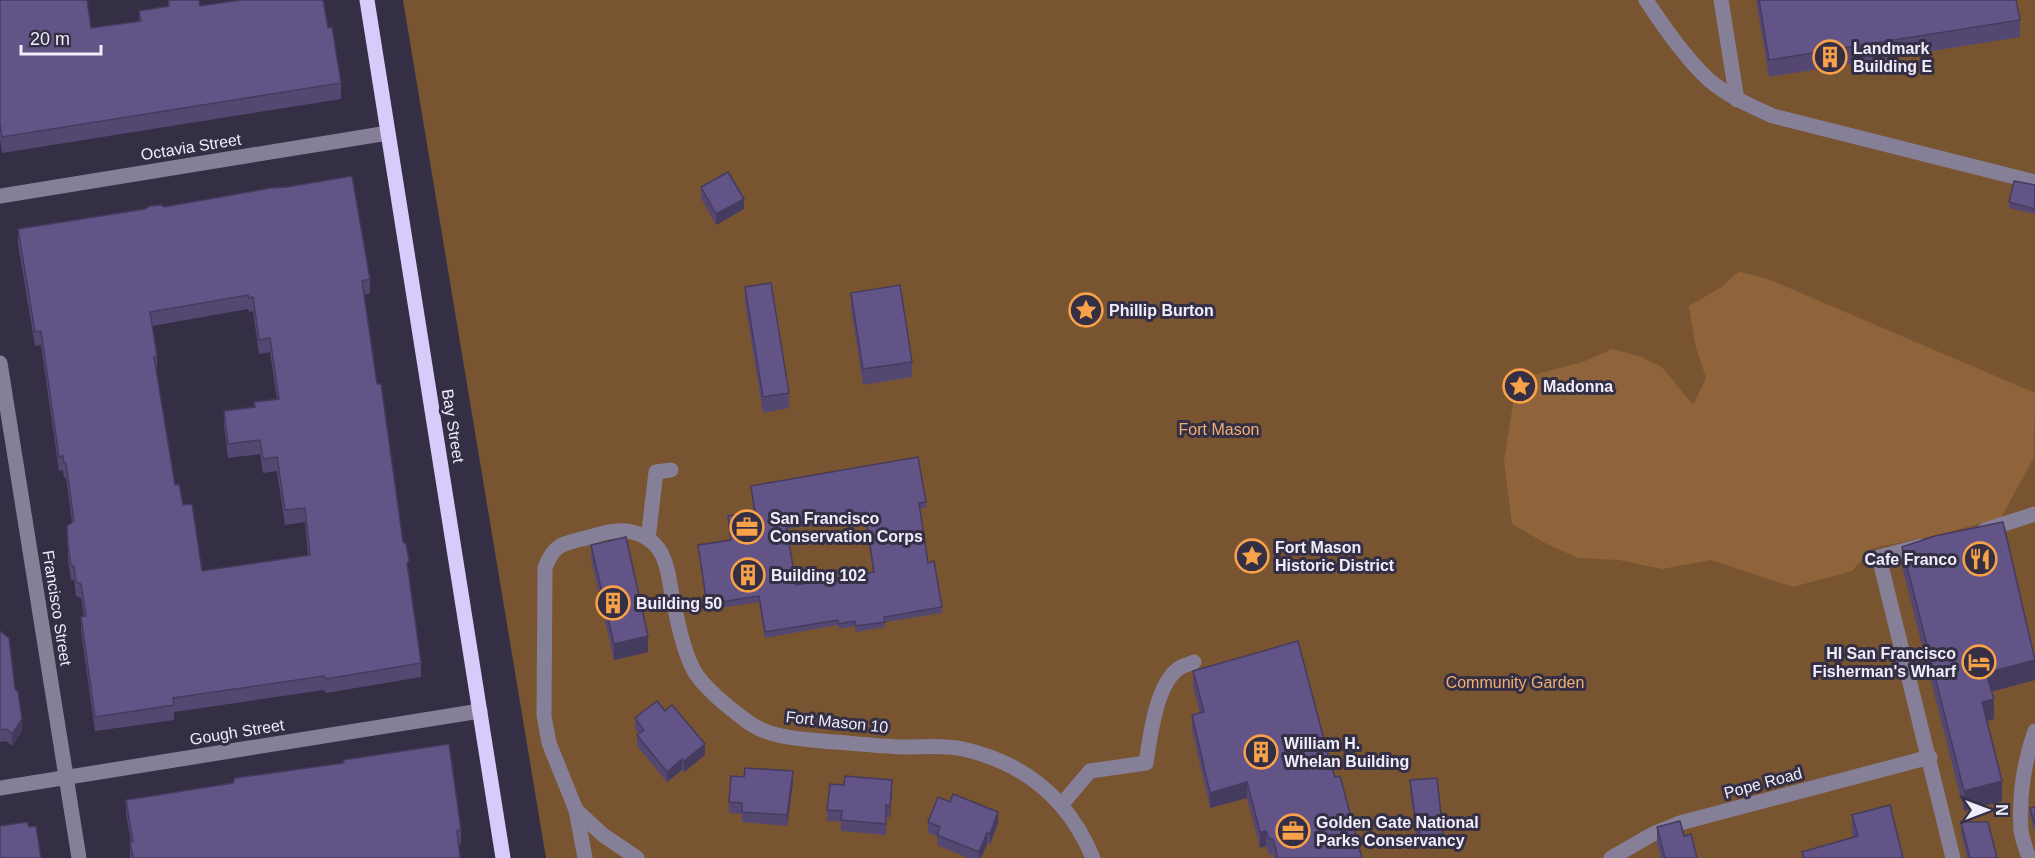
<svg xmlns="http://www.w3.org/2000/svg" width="2035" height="858" font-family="Arial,sans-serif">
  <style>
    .green { fill: #795431 }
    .forest { fill: #8f643b }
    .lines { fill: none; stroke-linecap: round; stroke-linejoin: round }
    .minor { stroke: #857f97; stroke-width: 15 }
    .major { stroke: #d7cbfb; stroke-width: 15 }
    .wall { fill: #544873; fill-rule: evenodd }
    .shaded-wall { fill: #453b5e }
    .building { fill: #625486; stroke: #453b5e; stroke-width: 1.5; fill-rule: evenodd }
    .labels { text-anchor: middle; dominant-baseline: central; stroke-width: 6; stroke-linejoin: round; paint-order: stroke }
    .poi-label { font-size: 16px; font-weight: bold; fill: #f0edfb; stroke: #342f44; text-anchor: start }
    .street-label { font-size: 16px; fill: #f0edfb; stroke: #342f44 }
    .park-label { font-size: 16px; fill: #f1b072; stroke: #342f44 }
  </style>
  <rect width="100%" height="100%" fill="#342f44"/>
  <path class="green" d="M 403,0 L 2035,0 L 2035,858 L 546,858 Z"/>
  <path class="forest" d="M 1740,272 L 1768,279 L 2035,393 L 2034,457 L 2001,518 L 1941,534 L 1873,548 L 1852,571 L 1793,587 L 1711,560 L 1662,569 L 1619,560 L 1578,558 L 1545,543 L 1512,524 L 1504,461 L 1517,379 L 1583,362 L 1612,349 L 1639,356 L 1662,367 L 1693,405 L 1706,378 L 1695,344 L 1689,306 L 1723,286 L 1734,275 Z"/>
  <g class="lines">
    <g class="minor">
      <path d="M 1646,0 C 1663,26 1686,59 1709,80 C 1728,96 1751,106 1773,116 L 2035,182"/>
      <path d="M 1721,0 L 1737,100"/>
      <path d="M 0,196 L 388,133"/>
      <path d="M 0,363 L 79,858"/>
      <path d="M 1985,530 L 2035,514"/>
      <path d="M 648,539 L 656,472 L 671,470"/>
      <path d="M 1921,546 L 1879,557 L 1953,858"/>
      <path d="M 0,788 L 480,711"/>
      <path d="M 1062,804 L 1090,771 L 1146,763 C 1150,738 1156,681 1181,667 C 1185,665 1190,664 1194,662"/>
      <path d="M 576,810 L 603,835 L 637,858"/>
      <path d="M 585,858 L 576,810 L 549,743 L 544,716 L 545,568 C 553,545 563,543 586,538 C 596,536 606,531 617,531 C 631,529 648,536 657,547 C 667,559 669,579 672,595 C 677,619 682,646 693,669 C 703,688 731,709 748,722 C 768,737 799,739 822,741 C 850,743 877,746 904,747 C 923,747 945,745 963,749 C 1025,763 1069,800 1093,858"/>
      <path d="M 1611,858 L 1653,834 L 1680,823 L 1930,757"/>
      <path d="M 2029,858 C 2026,849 2022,839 2021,830 C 2019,797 2024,762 2035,731"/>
    </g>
    <path class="major" d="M 367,0 L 503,858"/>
  </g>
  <g class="wall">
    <path d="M 0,0 L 91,28 L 139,21 L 139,11 L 168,6 L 168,0 L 200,6 L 328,28 L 341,83 L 341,99 L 2,153 L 0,139 Z"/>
    <path d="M 1756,0 L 2016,0 L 2020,20 L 2020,37 L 1769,77 Z"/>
    <path d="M 2035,185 L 2035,214 L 2009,208 L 2009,202 Z"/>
    <path d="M 701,187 L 744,209 L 716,225 L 701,198 Z"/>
    <path d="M 164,207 L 370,279 L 370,293 L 364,295 L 377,384 L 409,575 L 421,663 L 421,677 L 326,693 L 324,690 L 174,712 L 174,720 L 95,731 L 81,631 L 81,617 L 84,617 L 81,598 L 76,596 L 74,580 L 71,580 L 68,559 L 67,526 L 72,522 L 66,477 L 64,478 L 63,470 L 59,471 L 41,345 L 35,346 L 18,244 L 18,229 ZM 248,309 L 249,312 L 253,311 L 259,354 L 270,352 L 277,399 L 254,402 L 254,407 L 224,411 L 224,425 L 228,458 L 260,454 L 263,473 L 277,471 L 285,525 L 305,522 L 308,556 L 202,571 L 183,505 L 175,485 L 156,371 L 157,371 L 157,356 L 152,326 Z"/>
    <path d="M 745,287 L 789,393 L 789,408 L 763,413 L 745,303 Z"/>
    <path d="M 851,293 L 912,362 L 912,377 L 863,385 L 851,309 Z"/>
    <path d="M 751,486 L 926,502 L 926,508 L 920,508 L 928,563 L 942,607 L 942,613 L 885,622 L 885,627 L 856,632 L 855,626 L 839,629 L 838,625 L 765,638 L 759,602 L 707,610 L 698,545 L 730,540 L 728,516 L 754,512 L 751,491 ZM 865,517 L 873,572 L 796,585 L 787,529 Z"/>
    <path d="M 591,545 L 648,652 L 614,660 L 591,560 Z"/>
    <path d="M 1902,547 L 2035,680 L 1991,692 L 1994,719 L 1987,721 L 2002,801 L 1964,811 L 1902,567 Z"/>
    <path d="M 0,631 L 15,689 L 22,731 L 12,746 L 6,741 L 0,742 Z"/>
    <path d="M 1193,671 L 1331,766 L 1362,858 L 1274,858 L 1273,854 L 1269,855 L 1266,846 L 1260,848 L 1247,798 L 1210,808 L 1192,730 L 1192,715 L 1200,713 L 1193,687 Z"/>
    <path d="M 635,718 L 705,755 L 684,772 L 682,770 L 667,782 L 637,746 L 637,735 L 639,734 L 635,729 Z"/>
    <path d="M 1410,780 L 1443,834 L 1443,844 L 1420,847 L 1419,840 L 1417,841 L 1410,791 Z"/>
    <path d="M 793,782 L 787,826 L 742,822 L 742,814 L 729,813 L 729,802 Z"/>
    <path d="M 892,790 L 890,818 L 886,816 L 886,835 L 841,831 L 841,822 L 827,821 L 827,810 Z"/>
    <path d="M 126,800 L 461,830 L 461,844 L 459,845 L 460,858 L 130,858 L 130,842 L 131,842 L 126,814 Z"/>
    <path d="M 2035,807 L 2035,832 L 2030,815 L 2030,808 Z"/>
    <path d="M 1852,815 L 1903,858 L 1802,858 L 1802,852 L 1853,838 L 1852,833 Z"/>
    <path d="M 928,822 L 998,823 L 990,844 L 987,844 L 981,858 L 968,858 L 937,845 L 937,836 L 928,833 Z"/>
    <path d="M 1961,822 L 1997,858 L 1967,858 L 1961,833 Z"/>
    <path d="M 1657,827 L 1684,836 L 1697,858 L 1661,858 L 1657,844 Z"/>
  </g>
  <g class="shaded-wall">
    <path d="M 744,199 L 744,209 L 716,225 L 716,214 Z"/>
    <path d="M 648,636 L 648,652 L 614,660 L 614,644 Z"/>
    <path d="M 2035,660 L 2035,680 L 1986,693 L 1986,673 Z"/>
    <path d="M 1994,699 L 1994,719 L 1982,722 L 1982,702 Z"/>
    <path d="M 22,719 L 22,731 L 12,746 L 12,734 Z"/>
    <path d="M 705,744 L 705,755 L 684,772 L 684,761 Z"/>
    <path d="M 682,759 L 682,770 L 667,782 L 667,772 Z"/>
    <path d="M 793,771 L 793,782 L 787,826 L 787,815 Z"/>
    <path d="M 892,780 L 892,790 L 890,818 L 890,807 Z"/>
    <path d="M 2002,781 L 2002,801 L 1964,811 L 1964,791 Z"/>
    <path d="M 1247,782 L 1247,798 L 1210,808 L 1210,793 Z"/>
    <path d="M 998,812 L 998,823 L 990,844 L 990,834 Z"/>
    <path d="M 1266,831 L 1266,846 L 1260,848 L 1260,832 Z"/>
    <path d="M 987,833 L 987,844 L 981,858 L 979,858 L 979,852 Z"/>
  </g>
  <g class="building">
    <path d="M 0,0 L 87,0 L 91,28 L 141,21 L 139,11 L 169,6 L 169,0 L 199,0 L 200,6 L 241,0 L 323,0 L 328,28 L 332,27 L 341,83 L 2,137 L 0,123 Z"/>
    <path d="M 1759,0 L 2016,0 L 2020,20 L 1769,60 Z"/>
    <path d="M 728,172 L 744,199 L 716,214 L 701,187 Z"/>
    <path d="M 352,176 L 370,279 L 362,281 L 377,384 L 381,384 L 403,542 L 406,544 L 409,561 L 407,563 L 421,663 L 326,679 L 324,676 L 173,698 L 174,705 L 95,717 L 81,617 L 86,616 L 81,584 L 76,582 L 74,566 L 71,565 L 68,545 L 67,526 L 74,521 L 66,463 L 64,463 L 63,456 L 59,457 L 41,331 L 35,332 L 18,229 L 145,209 L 150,206 L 161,205 L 164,207 L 271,188 L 287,187 ZM 248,295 L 249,298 L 253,297 L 259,340 L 270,338 L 279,399 L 254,402 L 255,407 L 224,411 L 228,444 L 260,440 L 263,459 L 277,457 L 285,510 L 305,508 L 310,555 L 202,571 L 192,504 L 183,505 L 179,484 L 175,485 L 154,357 L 157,356 L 150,312 Z"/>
    <path d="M 2014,181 L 2035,185 L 2035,209 L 2009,202 Z"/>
    <path d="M 771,283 L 789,393 L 763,397 L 745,287 Z"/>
    <path d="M 900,285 L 912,362 L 863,369 L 851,293 Z"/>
    <path d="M 918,457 L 926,502 L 919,503 L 928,563 L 934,561 L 942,607 L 884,617 L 885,622 L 856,626 L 855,621 L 839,624 L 838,620 L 765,632 L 759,596 L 707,604 L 698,545 L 731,540 L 728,516 L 755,512 L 751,486 ZM 865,512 L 874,572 L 796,585 L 786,524 Z"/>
    <path d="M 2003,522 L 2035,660 L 1986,673 L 1994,699 L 1982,702 L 2002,781 L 1964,791 L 1902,547 L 1935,536 Z"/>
    <path d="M 626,537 L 648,636 L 614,644 L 591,545 Z"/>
    <path d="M 0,631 L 9,638 L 15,689 L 18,692 L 22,719 L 12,734 L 6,729 L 0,730 Z"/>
    <path d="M 1298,641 L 1331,766 L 1335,777 L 1340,776 L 1362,858 L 1278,858 L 1273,839 L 1269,839 L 1266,831 L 1260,832 L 1247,782 L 1210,793 L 1192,715 L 1204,712 L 1193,671 Z"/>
    <path d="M 657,701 L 665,711 L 672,705 L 705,744 L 684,761 L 682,759 L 667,772 L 637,735 L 644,730 L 635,718 Z"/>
    <path d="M 449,744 L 461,830 L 457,831 L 460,858 L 133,858 L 130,842 L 133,842 L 126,800 L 233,783 L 235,778 L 344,763 L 343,760 Z"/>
    <path d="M 745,768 L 793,771 L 787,815 L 742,812 L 742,803 L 729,802 L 731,776 L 744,777 Z"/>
    <path d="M 845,776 L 892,780 L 890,807 L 886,805 L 886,824 L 841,820 L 842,811 L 827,810 L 830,784 L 844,785 Z"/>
    <path d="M 1437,778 L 1443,834 L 1420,836 L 1419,829 L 1417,830 L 1410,780 Z"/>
    <path d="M 953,794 L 998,812 L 990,834 L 987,833 L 979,852 L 937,835 L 940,827 L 928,822 L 938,797 L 950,802 Z"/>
    <path d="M 1890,805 L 1903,858 L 1804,858 L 1802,852 L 1858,836 L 1852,815 Z"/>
    <path d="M 2035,807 L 2035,825 L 2030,808 Z"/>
    <path d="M 1680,821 L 1684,836 L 1691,834 L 1697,858 L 1665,858 L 1657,827 Z"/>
    <path d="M 27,822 L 29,827 L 36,826 L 41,858 L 0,858 L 0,826 Z"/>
    <path d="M 1961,822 L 1988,822 L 1997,858 L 1970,858 Z"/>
  </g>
  <defs>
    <symbol id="building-ring" viewBox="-11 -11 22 22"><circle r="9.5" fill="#342f44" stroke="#f7a149" stroke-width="1.5"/><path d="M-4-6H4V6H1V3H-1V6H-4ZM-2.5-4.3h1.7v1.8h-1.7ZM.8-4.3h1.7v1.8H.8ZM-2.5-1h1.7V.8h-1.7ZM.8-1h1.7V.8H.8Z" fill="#f7a149"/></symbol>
    <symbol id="sight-ring" viewBox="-11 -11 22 22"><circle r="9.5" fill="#342f44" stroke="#f7a149" stroke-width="1.5"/><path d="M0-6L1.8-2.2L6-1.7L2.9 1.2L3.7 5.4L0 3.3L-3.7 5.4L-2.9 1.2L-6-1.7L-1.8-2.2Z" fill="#f7a149"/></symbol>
    <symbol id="office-ring" viewBox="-11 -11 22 22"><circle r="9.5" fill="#342f44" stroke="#f7a149" stroke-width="1.5"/><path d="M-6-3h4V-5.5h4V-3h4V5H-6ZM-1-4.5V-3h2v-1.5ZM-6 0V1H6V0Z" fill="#f7a149"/></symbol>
    <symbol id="restaurant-ring" viewBox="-11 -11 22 22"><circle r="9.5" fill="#342f44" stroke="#f7a149" stroke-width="1.5"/><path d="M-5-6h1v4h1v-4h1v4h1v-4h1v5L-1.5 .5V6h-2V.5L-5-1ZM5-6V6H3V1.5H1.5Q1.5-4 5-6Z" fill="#f7a149"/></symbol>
    <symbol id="hotel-ring" viewBox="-11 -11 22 22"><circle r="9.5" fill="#342f44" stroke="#f7a149" stroke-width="1.5"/><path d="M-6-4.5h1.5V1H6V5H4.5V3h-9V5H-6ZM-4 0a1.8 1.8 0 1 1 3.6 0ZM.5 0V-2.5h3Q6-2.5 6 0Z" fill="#f7a149"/></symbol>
  </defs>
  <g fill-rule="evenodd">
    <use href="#building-ring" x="1811" y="38" width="38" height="38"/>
    <use href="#sight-ring" x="1067" y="291" width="38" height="38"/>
    <use href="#sight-ring" x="1501" y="367" width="38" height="38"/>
    <use href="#office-ring" x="728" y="508" width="38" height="38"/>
    <use href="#sight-ring" x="1233" y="537" width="38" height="38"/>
    <use href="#restaurant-ring" x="1961" y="540" width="38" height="38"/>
    <use href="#building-ring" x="729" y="556" width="38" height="38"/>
    <use href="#building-ring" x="594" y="584" width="38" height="38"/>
    <use href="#hotel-ring" x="1960" y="643" width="38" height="38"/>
    <use href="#building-ring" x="1242" y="733" width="38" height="38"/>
    <use href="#office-ring" x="1274" y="812" width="38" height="38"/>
  </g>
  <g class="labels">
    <g class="poi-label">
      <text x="1853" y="48">Landmark<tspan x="1853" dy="18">Building E</tspan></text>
      <text x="1109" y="310">Phillip Burton</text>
      <text x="1543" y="386">Madonna</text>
      <text x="770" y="518">San Francisco<tspan x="770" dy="18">Conservation Corps</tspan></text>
      <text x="1275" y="547">Fort Mason<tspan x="1275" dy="18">Historic District</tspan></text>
      <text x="1957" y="559" text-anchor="end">Cafe Franco</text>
      <text x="771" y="575">Building 102</text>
      <text x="636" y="603">Building 50</text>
      <text x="1956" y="653" text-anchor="end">HI San Francisco<tspan x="1956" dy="18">Fisherman's Wharf</tspan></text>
      <text x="1284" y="743">William H.<tspan x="1284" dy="18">Whelan Building</tspan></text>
      <text x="1316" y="822">Golden Gate National<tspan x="1316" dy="18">Parks Conservancy</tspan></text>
    </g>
    <g class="street-label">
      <text transform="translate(191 147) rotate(-9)">Octavia Street</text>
      <text transform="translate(453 426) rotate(81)">Bay Street</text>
      <text transform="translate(57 608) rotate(81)">Francisco Street</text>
      <text transform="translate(837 722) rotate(6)">Fort Mason 10</text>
      <text transform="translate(237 732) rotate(-9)">Gough Street</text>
      <text transform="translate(1763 783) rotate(-15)">Pope Road</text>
    </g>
    <g class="park-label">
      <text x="1219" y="429">Fort Mason</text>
      <text x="1515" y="682">Community Garden</text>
    </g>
  </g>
  <g transform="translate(1987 810) rotate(90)" stroke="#342f44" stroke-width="4.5" paint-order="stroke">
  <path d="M0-4.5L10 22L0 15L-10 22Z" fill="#f0edfb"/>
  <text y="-9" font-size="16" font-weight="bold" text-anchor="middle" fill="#f0edfb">N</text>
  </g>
  <path d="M21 45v9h80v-9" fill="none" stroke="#f0edfb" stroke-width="3"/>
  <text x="30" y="45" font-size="18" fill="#f0edfb" stroke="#342f44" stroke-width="4.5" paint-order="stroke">20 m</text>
</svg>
